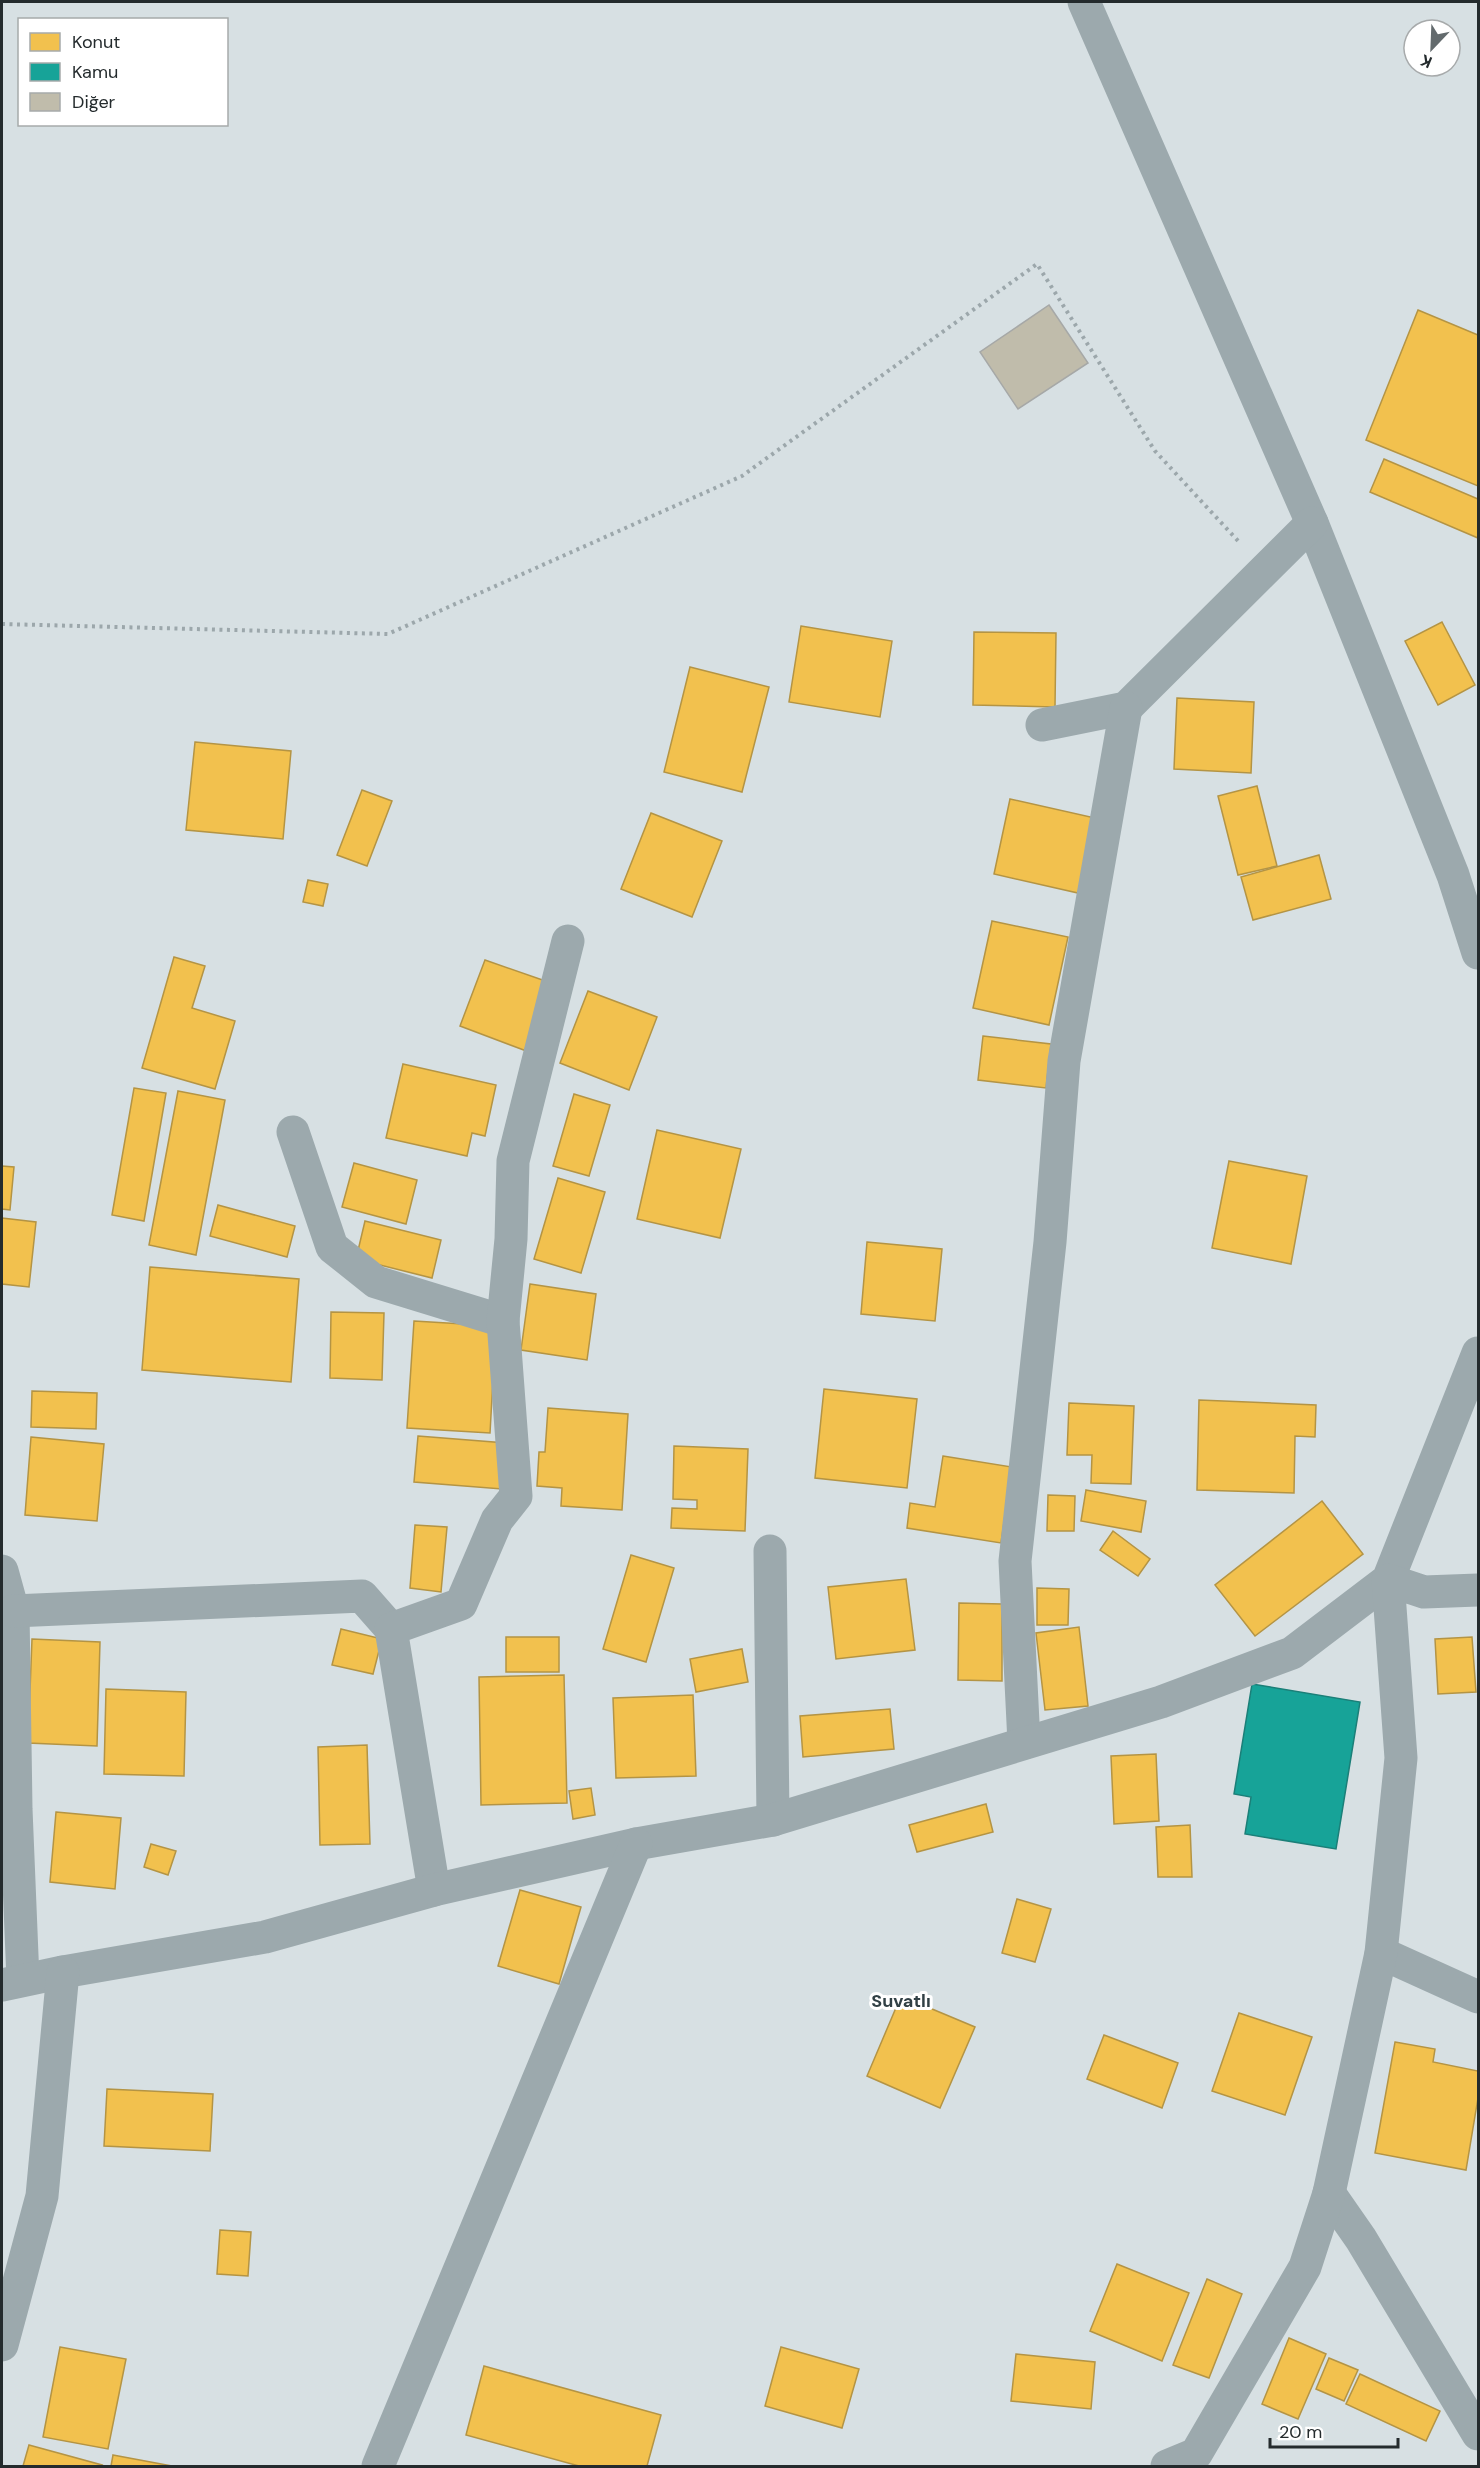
<svg xmlns="http://www.w3.org/2000/svg" width="1480" height="2468" font-family="'DM Sans',sans-serif">
  <style>
    .homes { fill: #f2c14e; stroke: #b49444; stroke-width: 1.5 }
    .public { fill: #17a398; stroke: #1b7f78; stroke-width: 1.5 }
    .building { fill: #c0bcab; stroke: #a6a8a7; stroke-width: 1.5 }
    .lines { fill: none; stroke-linecap: round; stroke-linejoin: round }
    .path { stroke: #9ca7ab; stroke-width: 4; stroke-dasharray: 3 4.5; stroke-linecap: butt }
    .minor { stroke: #9ca9ad; stroke-width: 33 }
    .labels { text-anchor: middle; dominant-baseline: central; stroke-width: 6; stroke-linejoin: round; paint-order: stroke }
    .quarter-label { font-size: 18px; font-weight: bold; fill: #314045; stroke: #fff }
  </style>
  <rect width="100%" height="100%" fill="#d7e0e3"/>
  <g class="homes">
    <path d="M 1418,310 L 1478,335 L 1478,486 L 1366,440 Z"/>
    <path d="M 1384,459 L 1478,499 L 1478,538 L 1370,492 Z"/>
    <path d="M 1442,622 L 1475,685 L 1438,705 L 1405,641 Z"/>
    <path d="M 801,626 L 892,641 L 880,717 L 789,702 Z"/>
    <path d="M 974,632 L 1056,633 L 1055,707 L 973,705 Z"/>
    <path d="M 690,667 L 769,687 L 742,792 L 664,772 Z"/>
    <path d="M 1177,698 L 1254,702 L 1251,773 L 1174,769 Z"/>
    <path d="M 195,742 L 291,751 L 283,839 L 186,830 Z"/>
    <path d="M 1257,786 L 1277,866 L 1238,875 L 1218,796 Z"/>
    <path d="M 362,790 L 392,801 L 367,866 L 337,855 Z"/>
    <path d="M 1010,799 L 1095,818 L 1078,893 L 994,874 Z"/>
    <path d="M 651,813 L 722,841 L 692,917 L 621,889 Z"/>
    <path d="M 1319,855 L 1331,899 L 1253,920 L 1241,877 Z"/>
    <path d="M 308,880 L 328,884 L 323,906 L 303,902 Z"/>
    <path d="M 992,921 L 1068,937 L 1049,1025 L 973,1008 Z"/>
    <path d="M 174,957 L 205,966 L 192,1008 L 235,1021 L 215,1089 L 142,1068 Z"/>
    <path d="M 485,960 L 554,984 L 529,1052 L 460,1026 Z"/>
    <path d="M 588,991 L 657,1017 L 629,1090 L 560,1063 Z"/>
    <path d="M 983,1036 L 1051,1044 L 1046,1088 L 978,1080 Z"/>
    <path d="M 403,1064 L 496,1085 L 485,1136 L 472,1133 L 467,1156 L 386,1138 Z"/>
    <path d="M 134,1088 L 166,1093 L 144,1221 L 112,1215 Z"/>
    <path d="M 178,1091 L 225,1100 L 196,1255 L 149,1245 Z"/>
    <path d="M 574,1094 L 610,1105 L 589,1176 L 553,1166 Z"/>
    <path d="M 657,1130 L 741,1149 L 720,1238 L 637,1219 Z"/>
    <path d="M 1229,1161 L 1307,1176 L 1291,1264 L 1212,1248 Z"/>
    <path d="M 354,1163 L 417,1180 L 406,1224 L 342,1207 Z"/>
    <path d="M 2,1166 L 14,1167 L 10,1210 L 2,1209 Z"/>
    <path d="M 558,1178 L 605,1192 L 581,1273 L 534,1259 Z"/>
    <path d="M 218,1205 L 295,1226 L 287,1257 L 210,1236 Z"/>
    <path d="M 2,1218 L 36,1222 L 29,1287 L 2,1284 Z"/>
    <path d="M 365,1221 L 441,1240 L 432,1278 L 356,1259 Z"/>
    <path d="M 867,1242 L 942,1249 L 935,1321 L 861,1314 Z"/>
    <path d="M 150,1267 L 299,1279 L 291,1382 L 142,1370 Z"/>
    <path d="M 530,1284 L 596,1294 L 587,1360 L 521,1350 Z"/>
    <path d="M 331,1312 L 384,1313 L 382,1380 L 330,1378 Z"/>
    <path d="M 414,1321 L 496,1326 L 490,1433 L 407,1428 Z"/>
    <path d="M 824,1389 L 917,1399 L 907,1488 L 815,1478 Z"/>
    <path d="M 32,1391 L 97,1393 L 96,1429 L 31,1427 Z"/>
    <path d="M 1199,1400 L 1316,1405 L 1315,1437 L 1295,1436 L 1294,1493 L 1197,1490 Z"/>
    <path d="M 1069,1403 L 1134,1406 L 1131,1484 L 1091,1483 L 1092,1455 L 1067,1455 Z"/>
    <path d="M 548,1408 L 628,1414 L 622,1510 L 561,1506 L 562,1488 L 537,1486 L 539,1452 L 545,1452 Z"/>
    <path d="M 418,1436 L 506,1443 L 502,1489 L 414,1482 Z"/>
    <path d="M 31,1437 L 104,1444 L 97,1521 L 25,1515 Z"/>
    <path d="M 674,1446 L 748,1449 L 745,1531 L 671,1528 L 672,1508 L 697,1509 L 697,1500 L 673,1499 Z"/>
    <path d="M 943,1456 L 1012,1467 L 1001,1543 L 907,1528 L 910,1503 L 935,1507 Z"/>
    <path d="M 1086,1490 L 1146,1501 L 1141,1532 L 1081,1521 Z"/>
    <path d="M 1048,1495 L 1075,1496 L 1074,1531 L 1047,1531 Z"/>
    <path d="M 1322,1501 L 1363,1554 L 1255,1636 L 1215,1585 Z"/>
    <path d="M 415,1525 L 447,1527 L 441,1592 L 410,1588 Z"/>
    <path d="M 1113,1531 L 1150,1559 L 1138,1576 L 1100,1550 Z"/>
    <path d="M 631,1555 L 674,1568 L 646,1662 L 603,1649 Z"/>
    <path d="M 906,1579 L 915,1650 L 836,1659 L 828,1587 Z"/>
    <path d="M 1037,1588 L 1069,1589 L 1068,1625 L 1037,1625 Z"/>
    <path d="M 959,1603 L 1002,1604 L 1002,1681 L 958,1680 Z"/>
    <path d="M 1079,1627 L 1088,1706 L 1045,1710 L 1036,1633 Z"/>
    <path d="M 341,1629 L 382,1639 L 373,1674 L 332,1665 Z"/>
    <rect x="506" y="1637" width="53" height="35"/>
    <path d="M 1472,1637 L 1476,1692 L 1438,1694 L 1435,1639 Z"/>
    <path d="M 32,1639 L 100,1642 L 97,1746 L 28,1743 Z"/>
    <path d="M 742,1649 L 748,1682 L 696,1692 L 690,1659 Z"/>
    <path d="M 564,1675 L 567,1803 L 481,1805 L 479,1677 Z"/>
    <path d="M 106,1689 L 186,1692 L 184,1776 L 104,1774 Z"/>
    <path d="M 693,1695 L 696,1776 L 616,1778 L 613,1698 Z"/>
    <path d="M 890,1709 L 894,1749 L 803,1757 L 800,1716 Z"/>
    <path d="M 367,1745 L 370,1844 L 320,1845 L 318,1747 Z"/>
    <path d="M 1156,1754 L 1159,1821 L 1114,1824 L 1111,1756 Z"/>
    <path d="M 591,1788 L 595,1815 L 573,1819 L 569,1791 Z"/>
    <path d="M 986,1804 L 993,1832 L 917,1852 L 909,1825 Z"/>
    <path d="M 56,1812 L 121,1818 L 115,1889 L 50,1882 Z"/>
    <path d="M 1190,1825 L 1192,1877 L 1158,1877 L 1156,1827 Z"/>
    <path d="M 151,1844 L 176,1851 L 168,1875 L 144,1867 Z"/>
    <path d="M 520,1890 L 581,1907 L 559,1984 L 498,1966 Z"/>
    <path d="M 1017,1899 L 1051,1909 L 1035,1962 L 1002,1953 Z"/>
    <path d="M 901,1996 L 975,2027 L 940,2108 L 867,2076 Z"/>
    <path d="M 1239,2013 L 1312,2037 L 1285,2115 L 1212,2091 Z"/>
    <path d="M 1104,2035 L 1178,2063 L 1162,2108 L 1087,2079 Z"/>
    <path d="M 1395,2042 L 1435,2049 L 1433,2062 L 1478,2071 L 1478,2098 L 1466,2170 L 1375,2153 Z"/>
    <path d="M 107,2089 L 213,2094 L 210,2151 L 104,2146 Z"/>
    <path d="M 220,2230 L 251,2232 L 248,2276 L 217,2274 Z"/>
    <path d="M 1117,2264 L 1189,2293 L 1162,2361 L 1090,2331 Z"/>
    <path d="M 1207,2279 L 1242,2294 L 1209,2378 L 1173,2365 Z"/>
    <path d="M 1289,2338 L 1326,2354 L 1298,2419 L 1262,2404 Z"/>
    <path d="M 60,2347 L 126,2359 L 108,2449 L 43,2437 Z"/>
    <path d="M 781,2347 L 859,2369 L 842,2428 L 765,2406 Z"/>
    <path d="M 1016,2354 L 1095,2362 L 1091,2409 L 1011,2401 Z"/>
    <path d="M 1329,2358 L 1358,2370 L 1344,2401 L 1316,2389 Z"/>
    <path d="M 484,2366 L 661,2415 L 647,2466 L 579,2466 L 466,2435 Z"/>
    <path d="M 1360,2374 L 1440,2411 L 1426,2441 L 1346,2404 Z"/>
    <path d="M 29,2445 L 102,2465 L 101,2466 L 23,2466 Z"/>
    <path d="M 113,2455 L 172,2466 L 111,2466 Z"/>
  </g>
  <path class="public" d="M 1252,1684 L 1360,1702 L 1336,1849 L 1245,1834 L 1251,1797 L 1234,1794 Z"/>
  <path class="building" d="M 1049,305 L 1088,363 L 1018,409 L 980,352 Z"/>
  <g class="lines">
    <path class="path" d="M 2,624 L 388,634 L 742,476 L 1037,264 L 1155,451 L 1240,543"/>
    <g class="minor">
      <path d="M 1084,2 L 1312,523 L 1453,875 L 1478,953"/>
      <path d="M 1042,725 L 1126,708 L 1312,523"/>
      <path d="M 293,1132 L 332,1247 L 376,1282 L 503,1321"/>
      <path d="M 770,1551 L 773,1820"/>
      <path d="M 2,1571 L 13,1611 L 16,1809 L 23,1980"/>
      <path d="M 13,1611 L 362,1596 L 391,1629"/>
      <path d="M 1024,1743 L 1015,1561 L 1050,1242 L 1064,1061 L 1126,708"/>
      <path d="M 434,1890 L 391,1629 L 461,1604 L 497,1520 L 516,1496 L 503,1321 L 511,1239 L 513,1161 L 568,941"/>
      <path d="M 1381,1953 L 1478,1997"/>
      <path d="M 2,1985 L 63,1972 L 265,1937 L 434,1890 L 636,1844 L 773,1820 L 1161,1702 L 1292,1653 L 1388,1580 L 1478,1353"/>
      <path d="M 1329,2193 L 1361,2239 L 1478,2434"/>
      <path d="M 2,2345 L 42,2196 L 63,1972"/>
      <path d="M 378,2466 L 636,1844"/>
      <path d="M 1167,2466 L 1196,2454 L 1305,2267 L 1329,2193 L 1381,1953 L 1401,1758 L 1388,1580 L 1424,1592 L 1478,1590"/>
    </g>
  </g>
  <g class="labels">
    <g class="quarter-label">
      <text x="901" y="2001">Suvatlı</text>
    </g>
  </g>
  <rect width="1480" height="2468" fill="none" stroke="#242b2d" stroke-width="6"/>
  <rect x="18" y="18" width="210" height="108" fill="#ffffff" stroke="#a7aaab" stroke-width="1.5"/>
  <rect x="30" y="33" width="30" height="18" fill="#f2c14e" stroke="#a7aaab" stroke-width="1.5"/>
  <text x="72" y="48" font-size="18" fill="#242b2d">Konut</text>
  <rect x="30" y="63" width="30" height="18" fill="#17a398" stroke="#a7aaab" stroke-width="1.5"/>
  <text x="72" y="78" font-size="18" fill="#242b2d">Kamu</text>
  <rect x="30" y="93" width="30" height="18" fill="#c0bcab" stroke="#a7aaab" stroke-width="1.5"/>
  <text x="72" y="108" font-size="18" fill="#242b2d">Diğer</text>
  <g transform="translate(1432 48) rotate(203)"><circle r="28" fill="#ffffff" stroke="#a7aaab" stroke-width="1.5"/>
  <path d="M0-4.5L10 22L0 15L-10 22Z" fill="#636a6d"/>
  <text y="-9" font-size="16" font-weight="bold" text-anchor="middle" fill="#242b2d">K</text>
  </g>
  <path d="M1270 2438v9h128v-9" fill="none" stroke="#242b2d" stroke-width="3"/>
  <text x="1279" y="2438" font-size="18" fill="#242b2d" stroke="#ffffff" stroke-width="4.5" paint-order="stroke">20 m</text>
</svg>
